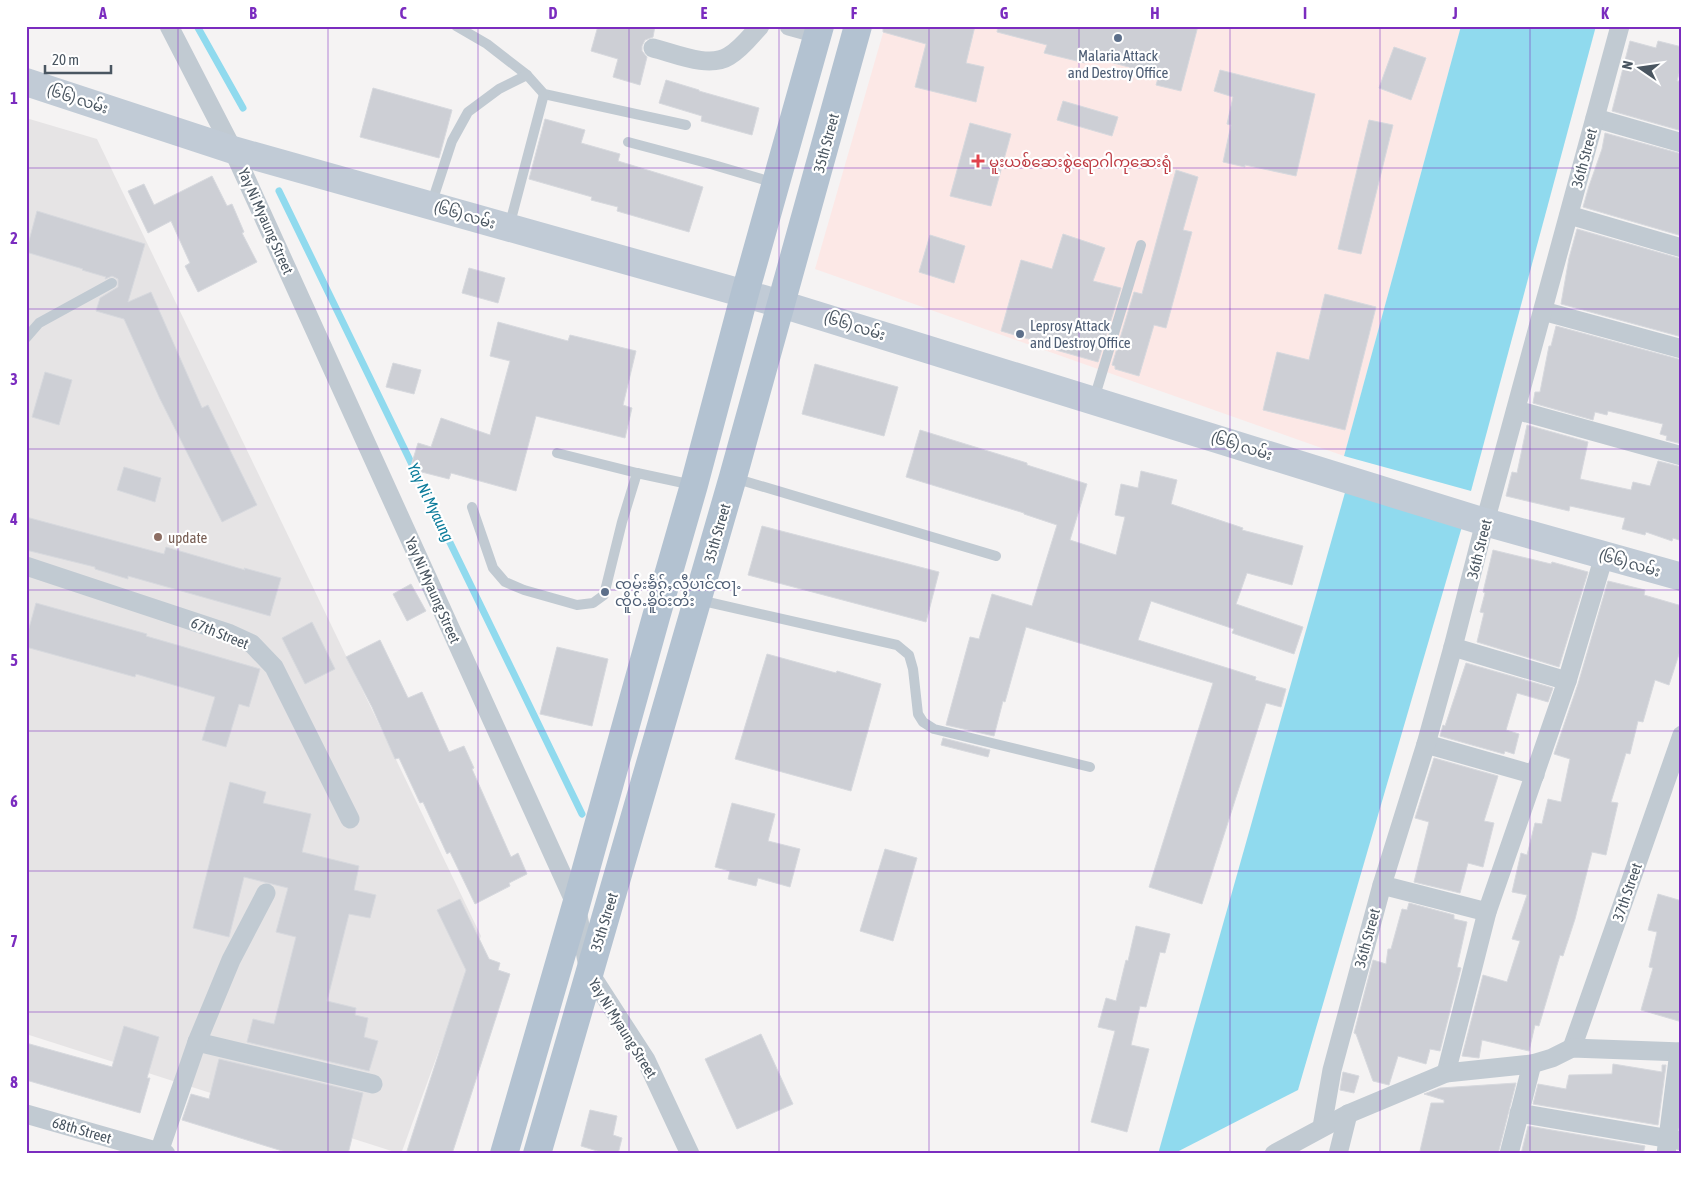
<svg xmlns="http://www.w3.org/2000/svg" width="1708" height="1180" font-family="'Asap Condensed','Noto Sans Myanmar',sans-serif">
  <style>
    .education { fill: #e6e4e5 }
    .medical { fill: #fce8e6 }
    .water { fill: #90daee }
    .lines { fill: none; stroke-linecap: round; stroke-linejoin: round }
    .stream { stroke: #90daee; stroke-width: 7 }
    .building { fill: #cdcfd5; stroke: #d7d9de }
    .lane { stroke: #c1cad2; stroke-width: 10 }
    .street { stroke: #c1cad2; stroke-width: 19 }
    .secondary { stroke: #c1cbd6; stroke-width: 28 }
    .primary { stroke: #b3c2d1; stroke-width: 28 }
    .grid { fill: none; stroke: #7b2cbf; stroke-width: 1; stroke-opacity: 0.55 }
    .service-dot { fill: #5c6f8a; stroke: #fff; stroke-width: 2 }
    .health-dot { fill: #e0444e; stroke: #fff; stroke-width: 2 }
    .education-dot { fill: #8d6e63; stroke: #fff; stroke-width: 2 }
    .labels { text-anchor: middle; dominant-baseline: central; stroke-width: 4.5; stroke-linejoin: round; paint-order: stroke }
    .service-label { font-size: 15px; fill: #4e5e75; stroke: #fff; text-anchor: start }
    .street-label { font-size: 15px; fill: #4a5661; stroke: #fff }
    .health-label { font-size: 15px; fill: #be3a42; stroke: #fff; text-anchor: start }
    .education-label { font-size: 15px; fill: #785e54; stroke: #fff; text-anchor: start }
    .water-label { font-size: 16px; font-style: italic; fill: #0c7c9b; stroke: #fff }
    .neatline { fill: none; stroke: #7b2cbf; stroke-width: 2 }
    .grid-label { font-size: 16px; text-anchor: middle; font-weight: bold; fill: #7b2cbf }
  </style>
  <rect width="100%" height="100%" fill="#f5f3f3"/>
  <path class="education" d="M 26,118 L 97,139 L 481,936 L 401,1154 L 26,1034 Z"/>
  <path class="medical" d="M 885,26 L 1461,26 L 1344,456 L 815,269 Z"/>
  <g class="water">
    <path d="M 1461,26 L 1596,26 L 1471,491 L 1344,456 Z"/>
    <path d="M 1346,489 L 1463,523 L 1298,1090 L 1173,1154 L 1158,1154 Z"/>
  </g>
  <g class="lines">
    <g class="stream">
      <path d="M 197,26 L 243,108"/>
      <path d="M 279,191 L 582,814"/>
    </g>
  </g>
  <g class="building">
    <path d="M 598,26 L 655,26 L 653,37 L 645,40 L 642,46 L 642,51 L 647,57 L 640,85 L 613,77 L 618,59 L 591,51 Z"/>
    <path d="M 883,26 L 975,26 L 966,63 L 984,67 L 976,102 L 915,87 L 926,44 L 883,32 Z"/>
    <path d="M 998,26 L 1198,26 L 1181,91 L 1156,85 L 1159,75 L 1087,56 L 1085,63 L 1044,53 L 1047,45 L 997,32 Z"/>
    <path d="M 1630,41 L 1656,48 L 1658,41 L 1682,47 L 1682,63 L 1677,81 L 1682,81 L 1682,131 L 1612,111 Z"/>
    <path d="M 1394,47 L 1426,58 L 1411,100 L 1379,88 Z"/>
    <path d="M 1220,70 L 1315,94 L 1296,176 L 1245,165 L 1245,167 L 1223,162 L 1231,125 L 1227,124 L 1233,97 L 1214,91 Z"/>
    <path d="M 666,80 L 699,90 L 699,91 L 759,108 L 752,135 L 701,121 L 702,116 L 659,103 Z"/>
    <path d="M 373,88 L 452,110 L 439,158 L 360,137 Z"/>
    <path d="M 1063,101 L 1118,117 L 1112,136 L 1057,120 Z"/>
    <path d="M 545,119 L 585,130 L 581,143 L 620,154 L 618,161 L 703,187 L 689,232 L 617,211 L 618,207 L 591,200 L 592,197 L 529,179 Z"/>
    <path d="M 1369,120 L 1393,125 L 1361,254 L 1338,249 Z"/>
    <path d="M 970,123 L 1011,134 L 991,206 L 950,196 Z"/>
    <path d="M 1605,133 L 1682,154 L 1682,236 L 1583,207 L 1589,186 L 1602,149 Z"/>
    <path d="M 1176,170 L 1198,177 L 1183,230 L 1192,232 L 1166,328 L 1154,325 L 1139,376 L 1115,369 L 1115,366 L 1112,365 L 1134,292 L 1142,294 Z"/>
    <path d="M 212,176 L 227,206 L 232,204 L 244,232 L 242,233 L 257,262 L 198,292 L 185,266 L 190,263 L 171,221 L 148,233 L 128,191 L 144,184 L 154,205 Z"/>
    <path d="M 37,211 L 145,244 L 128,302 L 151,292 L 202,408 L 208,405 L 257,505 L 222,522 L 160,399 L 124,319 L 96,311 L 100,298 L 118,287 L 118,279 L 112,276 L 105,279 L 106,277 L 82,270 L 83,269 L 26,252 Z"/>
    <path d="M 1577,229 L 1682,259 L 1682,337 L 1561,304 L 1569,258 Z"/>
    <path d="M 1063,234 L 1105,248 L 1093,281 L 1121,288 L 1098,362 L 1056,350 L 1057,349 L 1038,344 L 1039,342 L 1001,331 L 1021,260 L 1052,269 Z"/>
    <path d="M 930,235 L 965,246 L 954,283 L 919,272 Z"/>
    <path d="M 469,268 L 505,278 L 498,303 L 462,293 Z"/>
    <path d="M 1325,294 L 1376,307 L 1345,430 L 1263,410 L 1277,352 L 1309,360 Z"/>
    <path d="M 498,322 L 568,341 L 570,335 L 636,351 L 623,405 L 632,408 L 625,438 L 536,416 L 516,491 L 451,473 L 449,479 L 410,469 L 418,443 L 431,447 L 441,418 L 490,435 L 510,361 L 490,356 Z"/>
    <path d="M 1556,326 L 1682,360 L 1682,444 L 1666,440 L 1667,436 L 1660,434 L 1663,424 L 1608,411 L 1607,415 L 1595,412 L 1593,420 L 1533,403 L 1535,392 L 1540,392 L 1549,346 L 1551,346 Z"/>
    <path d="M 393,363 L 421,370 L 414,394 L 386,387 Z"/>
    <path d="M 815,364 L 898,387 L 884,436 L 802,414 Z"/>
    <path d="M 45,372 L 72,380 L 59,425 L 32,417 Z"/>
    <path d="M 1527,425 L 1588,442 L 1580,479 L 1631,490 L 1633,482 L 1650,486 L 1658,461 L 1682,467 L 1682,541 L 1673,538 L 1672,541 L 1646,532 L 1645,535 L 1622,529 L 1625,518 L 1570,506 L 1569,511 L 1506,496 L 1512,472 L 1517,473 Z"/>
    <path d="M 920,430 L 1027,463 L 1027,465 L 1087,484 L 1070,540 L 1116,555 L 1125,517 L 1115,515 L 1121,484 L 1138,488 L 1141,471 L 1177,480 L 1171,504 L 1243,528 L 1242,530 L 1303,546 L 1292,585 L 1247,573 L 1236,604 L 1303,627 L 1294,654 L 1232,633 L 1234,629 L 1151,601 L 1138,640 L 1256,677 L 1255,680 L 1286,689 L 1281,707 L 1266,703 L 1202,904 L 1149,887 L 1213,683 L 1026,627 L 1005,702 L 1003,701 L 994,736 L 946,725 L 970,637 L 979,639 L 992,594 L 1032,606 L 1057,525 L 1024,514 L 1024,513 L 906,477 Z"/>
    <path d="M 124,467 L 161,478 L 155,502 L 117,490 Z"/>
    <path d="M 26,517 L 164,554 L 166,547 L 245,570 L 244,568 L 281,578 L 270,616 L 128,576 L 128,579 L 95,569 L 95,567 L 26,550 Z"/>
    <path d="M 762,526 L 939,572 L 926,622 L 748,575 Z"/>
    <path d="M 1493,550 L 1551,564 L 1552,562 L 1588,572 L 1559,667 L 1477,642 L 1484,613 L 1480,612 L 1485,593 L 1483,592 Z"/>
    <path d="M 1608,581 L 1645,590 L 1644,595 L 1682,606 L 1682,645 L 1669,685 L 1655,680 L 1643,722 L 1638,721 L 1630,754 L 1626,753 L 1611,802 L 1618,803 L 1606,855 L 1592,852 L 1575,919 L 1563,956 L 1560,955 L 1539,1026 L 1535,1025 L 1529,1051 L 1482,1040 L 1479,1058 L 1462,1056 L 1483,975 L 1507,982 L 1520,941 L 1512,939 L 1527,895 L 1512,892 L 1521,853 L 1527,855 L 1535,823 L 1542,824 L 1548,799 L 1561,802 L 1570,759 L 1554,754 L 1578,684 Z"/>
    <path d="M 411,584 L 426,611 L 407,621 L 393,594 Z"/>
    <path d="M 36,603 L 147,634 L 146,636 L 260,669 L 249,707 L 239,704 L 226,747 L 202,740 L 215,697 L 136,674 L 135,677 L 26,647 L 26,639 Z"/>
    <path d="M 312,622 L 335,669 L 305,684 L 282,638 Z"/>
    <path d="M 380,640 L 408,698 L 422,692 L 449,752 L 464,746 L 474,768 L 472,769 L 511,857 L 518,853 L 527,874 L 509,883 L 510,886 L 475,904 L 450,852 L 447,854 L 423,802 L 420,803 L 399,758 L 395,759 L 372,707 L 346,657 Z"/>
    <path d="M 557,647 L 608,659 L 592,726 L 540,714 Z"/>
    <path d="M 767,654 L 836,673 L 837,671 L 881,684 L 851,791 L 735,759 Z"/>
    <path d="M 1466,663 L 1553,688 L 1548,702 L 1517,693 L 1506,730 L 1519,734 L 1514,754 L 1505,751 L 1504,754 L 1440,736 L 1443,725 L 1445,726 Z"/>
    <path d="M 943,738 L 990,750 L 988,757 L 941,745 Z"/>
    <path d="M 1434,758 L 1498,776 L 1484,821 L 1494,823 L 1483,867 L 1468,863 L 1460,893 L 1414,882 L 1429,822 L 1415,818 Z"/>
    <path d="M 230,782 L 266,792 L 263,803 L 311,814 L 302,852 L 359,866 L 354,890 L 376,895 L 370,918 L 349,914 L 327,1001 L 356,1008 L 355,1015 L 368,1018 L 364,1037 L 378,1041 L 369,1071 L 247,1042 L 253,1019 L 274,1024 L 296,937 L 276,932 L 288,888 L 244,877 L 229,937 L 193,928 Z"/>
    <path d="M 732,803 L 775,814 L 768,841 L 800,849 L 790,887 L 758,878 L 756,886 L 728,879 L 730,871 L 715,867 Z"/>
    <path d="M 885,849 L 917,858 L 893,941 L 860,931 Z"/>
    <path d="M 1658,894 L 1682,901 L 1682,1022 L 1641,1010 L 1653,968 L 1649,967 L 1657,932 L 1648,930 Z"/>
    <path d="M 460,899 L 489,959 L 500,963 L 498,970 L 510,974 L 452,1154 L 406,1154 L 466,970 L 437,910 Z"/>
    <path d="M 1409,903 L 1454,915 L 1454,919 L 1467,922 L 1457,967 L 1461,968 L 1440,1051 L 1430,1049 L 1426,1064 L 1398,1056 L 1389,1085 L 1373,1081 L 1356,1034 L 1354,1033 L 1373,960 L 1386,964 L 1388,949 L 1391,949 L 1402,909 L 1407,910 Z"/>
    <path d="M 1136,926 L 1170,934 L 1165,953 L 1160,952 L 1146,1007 L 1140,1006 L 1131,1045 L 1149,1049 L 1127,1132 L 1091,1122 L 1115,1031 L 1098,1027 L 1106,998 L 1116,1001 L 1126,960 L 1128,961 Z"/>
    <path d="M 124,1026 L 159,1037 L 147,1078 L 150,1078 L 140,1113 L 26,1080 L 26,1043 L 112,1067 Z"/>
    <path d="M 761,1034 L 793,1104 L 737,1129 L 705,1059 Z"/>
    <path d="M 219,1059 L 363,1093 L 348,1154 L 292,1154 L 182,1120 L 191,1094 L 209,1099 Z"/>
    <path d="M 1613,1064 L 1662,1072 L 1662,1065 L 1666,1065 L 1658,1125 L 1533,1104 L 1538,1084 L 1566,1089 L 1569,1075 L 1612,1074 Z"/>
    <path d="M 1343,1072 L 1359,1076 L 1354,1093 L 1340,1090 Z"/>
    <path d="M 1516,1083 L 1498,1154 L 1468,1151 L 1467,1154 L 1431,1154 L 1420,1151 L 1431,1103 L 1444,1103 L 1444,1100 L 1424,1094 L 1440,1088 Z"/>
    <path d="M 590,1110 L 617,1116 L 613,1135 L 622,1138 L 618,1154 L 607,1154 L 581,1146 Z"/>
    <path d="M 1528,1126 L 1645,1146 L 1643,1154 L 1521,1154 Z"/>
  </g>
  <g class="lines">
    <g class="lane">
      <path d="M 456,26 L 487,44 L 527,75 L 544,94 L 686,125"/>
      <path d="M 628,142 L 707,163 L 775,183"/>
      <path d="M 431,205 L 452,141 L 468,112 L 499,89 L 527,75"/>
      <path d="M 509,227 L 544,94"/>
      <path d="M 26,338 L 39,323 L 112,283"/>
      <path d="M 1094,399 L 1141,245"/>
      <path d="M 557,453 L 637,473"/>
      <path d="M 734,478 L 996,556"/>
      <path d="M 472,507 L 493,568 L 505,582 L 524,590 L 577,605 L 593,603 L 604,595 L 622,522 L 637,473 L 693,485"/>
      <path d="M 699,600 L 897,645 L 909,655 L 913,669 L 918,714 L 923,722 L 934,729 L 1090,767"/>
    </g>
    <g class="street">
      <path d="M 169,26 L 233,150 L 576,905 L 589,972 L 646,1060 L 690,1154"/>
      <path d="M 789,26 L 818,34"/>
      <path d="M 653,48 C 674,53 709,69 729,56 C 741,49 750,37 760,26"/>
      <path d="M 1595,118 L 1682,143"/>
      <path d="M 1569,215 L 1682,248"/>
      <path d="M 1543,311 L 1682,349"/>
      <path d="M 1516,410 L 1682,456"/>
      <path d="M 26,566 L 228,633 L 252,644 L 274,667 L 350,819"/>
      <path d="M 1453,647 L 1567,681"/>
      <path d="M 1426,744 L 1535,775"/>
      <path d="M 1382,885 L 1487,912"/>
      <path d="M 197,1042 L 373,1084"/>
      <path d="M 1572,1048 L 1682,735"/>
      <path d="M 1446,1073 L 1487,912 L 1567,681 L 1604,556"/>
      <path d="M 1519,1113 L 1682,1141"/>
      <path d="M 26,1114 L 166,1154"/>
      <path d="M 1322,1127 L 1332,1070 L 1382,885 L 1426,744 L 1453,647 L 1485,522 L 1620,26"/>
      <path d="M 159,1152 L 197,1042 L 231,960 L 266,893"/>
      <path d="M 1274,1154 L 1348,1114 L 1446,1073 L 1532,1064 L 1552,1058 L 1572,1048 L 1682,1052"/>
      <path d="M 1338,1154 L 1348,1114"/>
      <path d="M 1509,1154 L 1532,1064"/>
      <path d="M 1666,1154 L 1679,1052"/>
    </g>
    <path class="secondary" d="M 26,82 L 233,150 L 781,304 L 1485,522 L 1682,577"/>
    <g class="primary">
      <path d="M 504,1154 L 576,905 L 656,617 L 694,485 L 745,293 L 820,26"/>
      <path d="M 537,1154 L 733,477 L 858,26"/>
    </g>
  </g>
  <path class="grid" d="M 178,26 L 178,1154M 328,26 L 328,1154M 478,26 L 478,1154M 629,26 L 629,1154M 779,26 L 779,1154M 929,26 L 929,1154M 1079,26 L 1079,1154M 1230,26 L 1230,1154M 1380,26 L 1380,1154M 1530,26 L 1530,1154M 26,168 L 1682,168M 26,309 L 1682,309M 26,449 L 1682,449M 26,590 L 1682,590M 26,731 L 1682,731M 26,871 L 1682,871M 26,1012 L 1682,1012"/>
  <g class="service-dot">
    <circle cx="1118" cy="38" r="5"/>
    <circle cx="1020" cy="334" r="5"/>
    <circle cx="605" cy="592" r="5"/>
  </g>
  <path class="health-dot" d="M975.5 153.5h5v5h5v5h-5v5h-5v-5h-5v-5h5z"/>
  <circle class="education-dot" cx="158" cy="537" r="5"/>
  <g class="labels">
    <g class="service-label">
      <text x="1118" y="55" text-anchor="middle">Malaria Attack<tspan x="1118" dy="17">and Destroy Office</tspan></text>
      <text x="1030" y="325">Leprosy Attack<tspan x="1030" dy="17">and Destroy Office</tspan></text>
      <text x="615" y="583">ၸုမ်းၶႅၵ်ႇလီပၢင်ၸႃႉ<tspan x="615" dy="17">ၸိူဝ်ႉၶိူဝ်းတႆး</tspan></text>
    </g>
    <g class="street-label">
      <text transform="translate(78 99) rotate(18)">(၆၆) လမ်း</text>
      <text transform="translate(826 143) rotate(-75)">35th Street</text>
      <text transform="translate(1584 158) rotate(-75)">36th Street</text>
      <text transform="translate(465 215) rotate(16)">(၆၆) လမ်း</text>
      <text transform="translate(266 221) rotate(66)">Yay Ni Myaung Street</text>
      <text transform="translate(855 326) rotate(17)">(၆၆) လမ်း</text>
      <text transform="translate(1242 446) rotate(17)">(၆၆) လမ်း</text>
      <text transform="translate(717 533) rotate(-74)">35th Street</text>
      <text transform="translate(1479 549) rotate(-76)">36th Street</text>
      <text transform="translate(1630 563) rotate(16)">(၆၆) လမ်း</text>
      <text transform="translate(433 590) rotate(66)">Yay Ni Myaung Street</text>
      <text transform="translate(220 633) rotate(22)">67th Street</text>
      <text transform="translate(1627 892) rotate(-71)">37th Street</text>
      <text transform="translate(604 922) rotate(-73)">35th Street</text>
      <text transform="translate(1367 938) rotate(-75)">36th Street</text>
      <text transform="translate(623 1028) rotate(58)">Yay Ni Myaung Street</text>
      <text transform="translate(82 1130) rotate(16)">68th Street</text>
    </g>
    <g class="health-label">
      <text x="989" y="161">မူးယစ်ဆေးစွဲရောဂါကုဆေးရုံ</text>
    </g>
    <g class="education-label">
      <text x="168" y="537">update</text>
    </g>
    <g class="water-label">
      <text transform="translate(431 502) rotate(64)">Yay Ni Myaung</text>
    </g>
  </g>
  <rect width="1708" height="1180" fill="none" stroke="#ffffff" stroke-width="55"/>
  <g transform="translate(1640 68) rotate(283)" stroke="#ffffff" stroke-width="4" paint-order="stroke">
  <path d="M0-4L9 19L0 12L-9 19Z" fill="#4a5661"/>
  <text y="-8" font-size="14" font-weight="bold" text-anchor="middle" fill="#4a5661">N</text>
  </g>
  <path d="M45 65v8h66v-8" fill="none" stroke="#4a5661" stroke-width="2.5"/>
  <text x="52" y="65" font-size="15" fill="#4a5661" stroke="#ffffff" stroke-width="4" paint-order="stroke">20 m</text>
  <rect x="28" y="28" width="1652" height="1124" class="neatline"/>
  <g class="grid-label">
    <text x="103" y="19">A</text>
    <text x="253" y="19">B</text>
    <text x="403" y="19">C</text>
    <text x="553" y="19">D</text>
    <text x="704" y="19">E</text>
    <text x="854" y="19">F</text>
    <text x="1004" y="19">G</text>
    <text x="1155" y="19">H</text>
    <text x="1305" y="19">I</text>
    <text x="1455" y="19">J</text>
    <text x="1605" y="19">K</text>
    <text x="14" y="104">1</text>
    <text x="14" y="244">2</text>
    <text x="14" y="385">3</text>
    <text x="14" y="525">4</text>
    <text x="14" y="666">5</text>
    <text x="14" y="807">6</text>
    <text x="14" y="947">7</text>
    <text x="14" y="1088">8</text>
  </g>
</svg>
